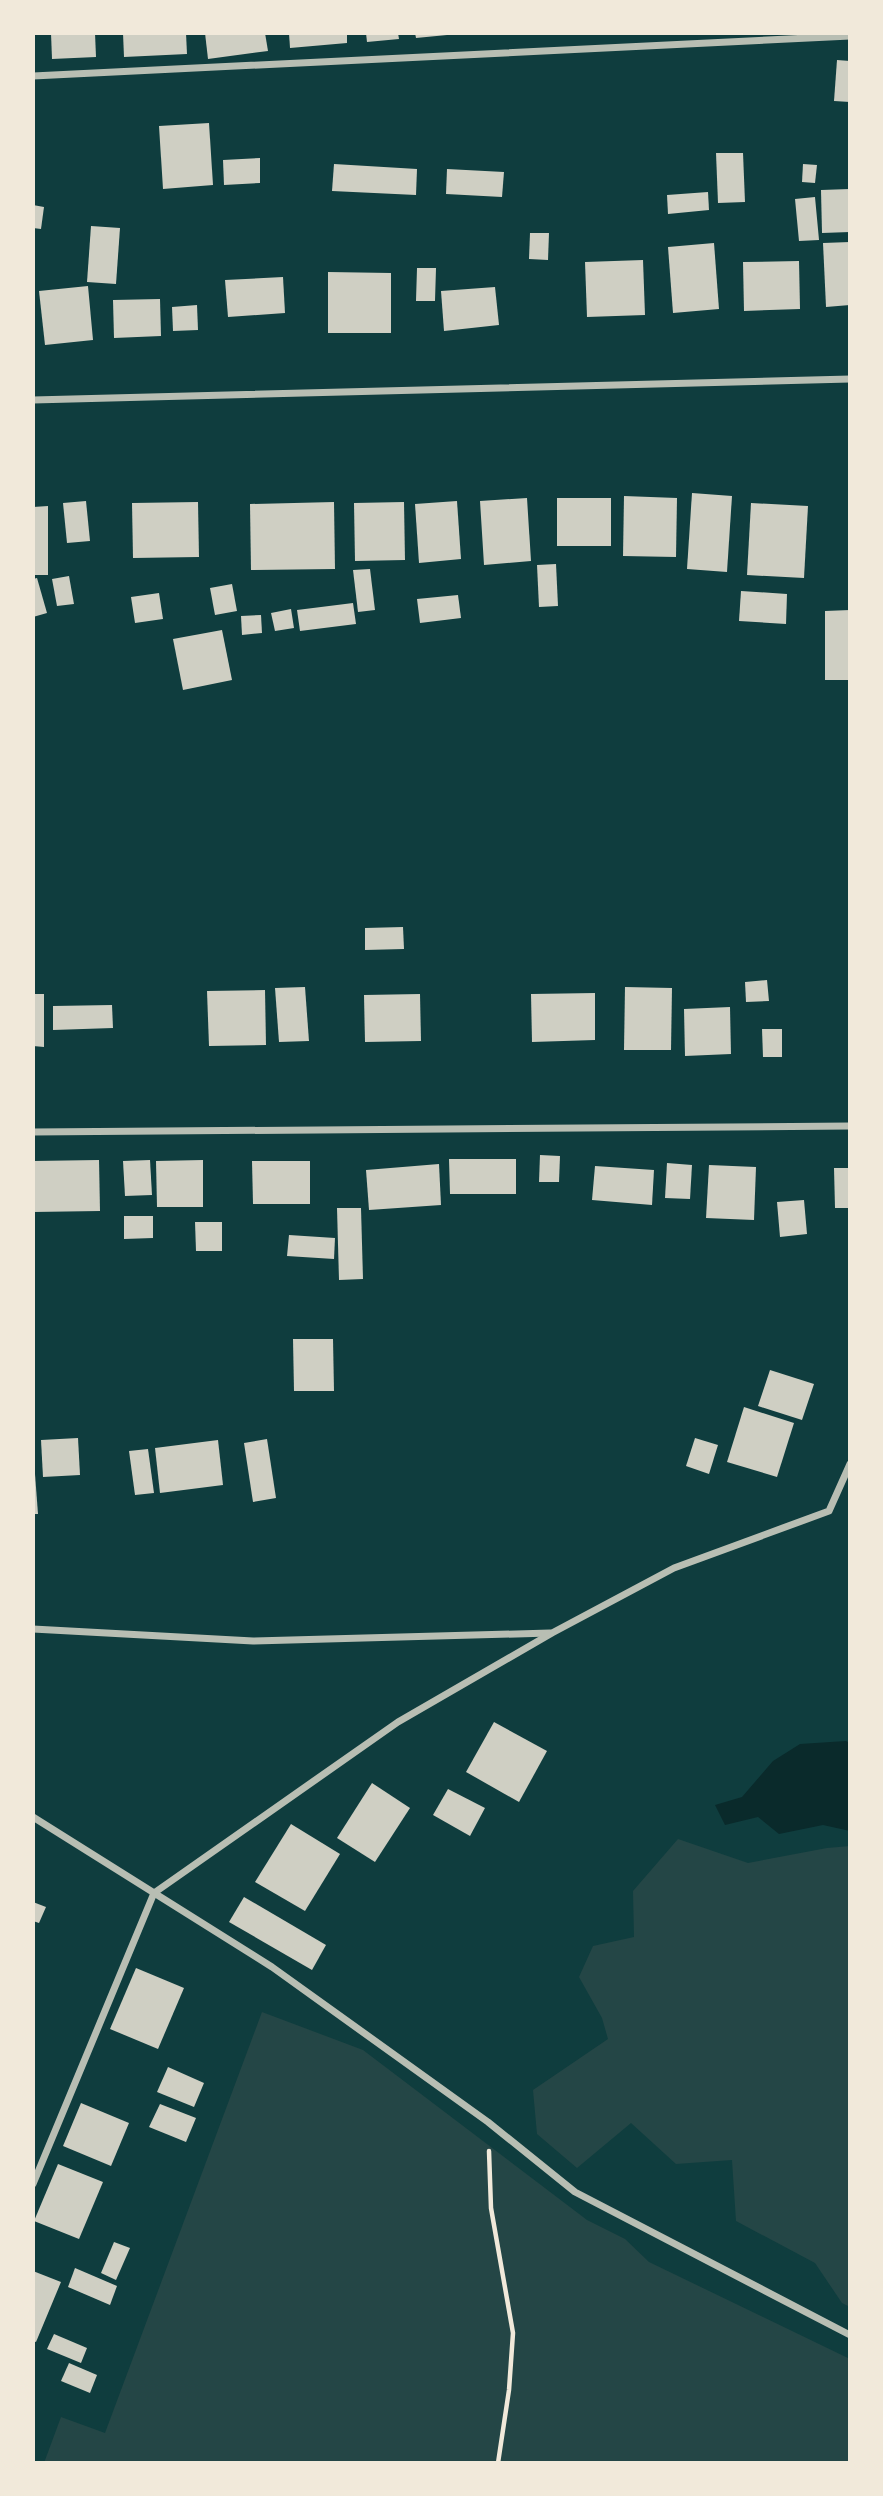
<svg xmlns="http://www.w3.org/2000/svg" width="883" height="2496" font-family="Arial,sans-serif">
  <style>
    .green { fill: #244646 }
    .water { fill: #0a2a2b }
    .building { fill: #cfcfc3 }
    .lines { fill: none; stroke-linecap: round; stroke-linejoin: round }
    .path { stroke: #f1e9da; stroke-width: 4.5 }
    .minor { stroke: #b8beb3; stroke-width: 7 }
  </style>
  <rect width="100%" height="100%" fill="#0f3d3e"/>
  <g class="green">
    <path d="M 678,1839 L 748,1863 L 827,1848 L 850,1846 L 850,2307 L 842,2303 L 815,2263 L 736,2221 L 732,2160 L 676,2164 L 631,2123 L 577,2168 L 537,2134 L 533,2090 L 608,2039 L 602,2018 L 579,1977 L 593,1946 L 634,1937 L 633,1891 Z"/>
    <path d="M 262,2012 L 363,2050 L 587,2220 L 625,2239 L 649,2262 L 850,2359 L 850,2463 L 44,2463 L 61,2417 L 105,2433 Z"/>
  </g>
  <path class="water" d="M 846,1741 L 850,1743 L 850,1831 L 823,1825 L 779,1834 L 758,1817 L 725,1825 L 715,1805 L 742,1797 L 773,1761 L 800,1744 Z"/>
  <g class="building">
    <path d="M 51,33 L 95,33 L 96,57 L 52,59 Z"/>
    <path d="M 123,33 L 186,33 L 187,54 L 124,57 Z"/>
    <path d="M 205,33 L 265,33 L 268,51 L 208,59 Z"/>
    <path d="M 289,33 L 347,33 L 347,43 L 290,48 Z"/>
    <path d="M 366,33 L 398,33 L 399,39 L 367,42 Z"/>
    <path d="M 415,33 L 447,33 L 447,35 L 416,38 Z"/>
    <path d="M 837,60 L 850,61 L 850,102 L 834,101 Z"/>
    <path d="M 209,123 L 213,185 L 163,189 L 159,126 Z"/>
    <path d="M 716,153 L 743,153 L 745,202 L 718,203 Z"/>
    <path d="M 260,158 L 260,183 L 224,185 L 223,160 Z"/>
    <path d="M 334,164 L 417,169 L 416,195 L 332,191 Z"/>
    <path d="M 803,164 L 817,165 L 815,183 L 802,182 Z"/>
    <path d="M 447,169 L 504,172 L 502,197 L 446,194 Z"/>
    <path d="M 850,189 L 850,232 L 822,233 L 821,190 Z"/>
    <path d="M 708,192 L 709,210 L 668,214 L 667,195 Z"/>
    <path d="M 815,197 L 819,240 L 799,241 L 795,199 Z"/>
    <path d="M 33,205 L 44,207 L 41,229 L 33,228 Z"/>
    <path d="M 91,226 L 120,228 L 116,284 L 87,282 Z"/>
    <path d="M 530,233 L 549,233 L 548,260 L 529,259 Z"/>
    <path d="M 850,242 L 850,305 L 826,307 L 823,243 Z"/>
    <path d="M 714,243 L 719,309 L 673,313 L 668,247 Z"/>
    <path d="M 643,260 L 645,315 L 587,317 L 585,262 Z"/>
    <path d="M 799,261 L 800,309 L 744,311 L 743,262 Z"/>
    <path d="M 417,268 L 436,268 L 435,301 L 416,301 Z"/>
    <path d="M 328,272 L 391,273 L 391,333 L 328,333 Z"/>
    <path d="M 283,277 L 285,313 L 228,317 L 225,280 Z"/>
    <path d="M 88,286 L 93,340 L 45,345 L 39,291 Z"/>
    <path d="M 495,287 L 499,325 L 444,331 L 441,291 Z"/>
    <path d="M 160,299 L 161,336 L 114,338 L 113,300 Z"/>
    <path d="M 197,305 L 198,330 L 173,331 L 172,307 Z"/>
    <path d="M 692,493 L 732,496 L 727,572 L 687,569 Z"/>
    <path d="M 624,496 L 677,498 L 676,557 L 623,556 Z"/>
    <path d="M 527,498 L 531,561 L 484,565 L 480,501 Z"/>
    <rect x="557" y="498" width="54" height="48"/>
    <path d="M 86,501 L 90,541 L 67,543 L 63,503 Z"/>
    <path d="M 457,501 L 461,559 L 419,563 L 415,504 Z"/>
    <path d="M 198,502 L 199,557 L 133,558 L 132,503 Z"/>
    <path d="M 334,502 L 335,569 L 251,570 L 250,504 Z"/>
    <path d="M 404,502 L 405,560 L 355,561 L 354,503 Z"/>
    <path d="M 751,503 L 808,506 L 804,578 L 747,575 Z"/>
    <path d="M 48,506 L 48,575 L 33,575 L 33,507 Z"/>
    <path d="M 556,564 L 558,606 L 539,607 L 537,565 Z"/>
    <path d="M 370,569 L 375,610 L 358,612 L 353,570 Z"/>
    <path d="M 69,576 L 74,604 L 57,606 L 52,579 Z"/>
    <path d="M 37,578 L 47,613 L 33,617 L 33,579 Z"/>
    <path d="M 232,584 L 237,611 L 215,615 L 210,588 Z"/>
    <path d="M 741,591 L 787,594 L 786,624 L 739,621 Z"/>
    <path d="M 159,593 L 163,619 L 135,623 L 131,597 Z"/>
    <path d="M 458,595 L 461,618 L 420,623 L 417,599 Z"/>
    <path d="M 353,603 L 356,624 L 300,631 L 297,610 Z"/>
    <path d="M 291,609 L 294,628 L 275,631 L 271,613 Z"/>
    <path d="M 850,610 L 850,680 L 825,680 L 825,611 Z"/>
    <path d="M 261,615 L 262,633 L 242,635 L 241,616 Z"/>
    <path d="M 222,630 L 232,680 L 183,690 L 173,639 Z"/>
    <path d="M 403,927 L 404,949 L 365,950 L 365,928 Z"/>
    <path d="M 767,980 L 769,1001 L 746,1002 L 745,982 Z"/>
    <path d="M 305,987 L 309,1041 L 279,1042 L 275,988 Z"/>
    <path d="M 625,987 L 672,988 L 671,1050 L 624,1050 Z"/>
    <path d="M 265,990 L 266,1045 L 209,1046 L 207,991 Z"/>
    <path d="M 595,993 L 595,1040 L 532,1042 L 531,994 Z"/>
    <path d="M 33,994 L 44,994 L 44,1047 L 33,1046 Z"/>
    <path d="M 420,994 L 421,1041 L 365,1042 L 364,995 Z"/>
    <path d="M 112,1005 L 113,1028 L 53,1030 L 53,1006 Z"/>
    <path d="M 730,1007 L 731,1054 L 685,1056 L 684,1009 Z"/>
    <path d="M 762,1029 L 782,1029 L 782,1057 L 763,1057 Z"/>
    <path d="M 540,1155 L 560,1156 L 559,1182 L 539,1182 Z"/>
    <path d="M 449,1159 L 516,1159 L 516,1194 L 450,1194 Z"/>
    <path d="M 99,1160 L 100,1211 L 33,1212 L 33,1161 Z"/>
    <path d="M 150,1160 L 152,1195 L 125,1196 L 123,1161 Z"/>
    <path d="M 203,1160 L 203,1207 L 157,1207 L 156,1161 Z"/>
    <path d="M 252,1161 L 310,1161 L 310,1204 L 253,1204 Z"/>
    <path d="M 667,1163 L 692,1165 L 690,1199 L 665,1198 Z"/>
    <path d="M 439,1164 L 441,1205 L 369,1210 L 366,1170 Z"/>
    <path d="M 709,1165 L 756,1167 L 754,1220 L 706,1218 Z"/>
    <path d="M 595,1166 L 654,1170 L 652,1205 L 592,1200 Z"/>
    <path d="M 834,1168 L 850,1168 L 850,1208 L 835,1208 Z"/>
    <path d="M 804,1200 L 807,1234 L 780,1237 L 777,1202 Z"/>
    <path d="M 337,1208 L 361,1208 L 363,1279 L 339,1280 Z"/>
    <path d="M 124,1216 L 153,1216 L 153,1238 L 124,1239 Z"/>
    <path d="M 195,1222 L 222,1222 L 222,1251 L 196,1251 Z"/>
    <path d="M 289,1235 L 335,1238 L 334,1259 L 287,1256 Z"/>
    <path d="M 293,1339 L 333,1339 L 334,1391 L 294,1391 Z"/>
    <path d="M 770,1370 L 814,1384 L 802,1420 L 758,1406 Z"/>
    <path d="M 744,1407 L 794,1423 L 777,1477 L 727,1462 Z"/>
    <path d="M 78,1438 L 80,1475 L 43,1477 L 41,1440 Z"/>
    <path d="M 695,1438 L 718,1445 L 709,1474 L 686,1466 Z"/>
    <path d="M 267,1439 L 276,1498 L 253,1502 L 244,1443 Z"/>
    <path d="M 218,1440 L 223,1485 L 160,1493 L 155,1448 Z"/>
    <path d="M 148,1449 L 154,1493 L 135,1495 L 129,1451 Z"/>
    <path d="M 33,1474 L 35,1474 L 38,1514 L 33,1514 Z"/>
    <path d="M 494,1722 L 547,1751 L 519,1802 L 466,1772 Z"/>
    <path d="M 372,1783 L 410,1808 L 375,1862 L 337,1838 Z"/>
    <path d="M 448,1789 L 485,1808 L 470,1836 L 433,1815 Z"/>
    <path d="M 291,1824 L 340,1854 L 305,1911 L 255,1882 Z"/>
    <path d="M 244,1897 L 326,1945 L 312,1970 L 229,1922 Z"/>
    <path d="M 33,1902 L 46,1907 L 39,1923 L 33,1921 Z"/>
    <path d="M 136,1968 L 184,1988 L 158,2049 L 110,2029 Z"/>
    <path d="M 168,2067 L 204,2083 L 194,2107 L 157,2092 Z"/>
    <path d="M 81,2103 L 129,2123 L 111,2166 L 63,2146 Z"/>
    <path d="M 160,2104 L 196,2118 L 186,2142 L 149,2127 Z"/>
    <path d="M 58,2164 L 103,2182 L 79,2239 L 34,2221 Z"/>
    <path d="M 114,2242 L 130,2248 L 116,2280 L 101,2273 Z"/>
    <path d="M 75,2268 L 117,2286 L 110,2305 L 68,2287 Z"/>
    <path d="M 33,2271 L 61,2282 L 36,2342 L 33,2341 Z"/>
    <path d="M 54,2334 L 87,2348 L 81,2363 L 47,2349 Z"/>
    <path d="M 69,2363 L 97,2375 L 90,2393 L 61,2381 Z"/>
  </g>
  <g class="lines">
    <path class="path" d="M 489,2151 L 491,2208 L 513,2333 L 509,2390 L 498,2463"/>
    <g class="minor">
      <path d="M 33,76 L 850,36"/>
      <path d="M 33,400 L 850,379"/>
      <path d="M 33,1132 L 850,1126"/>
      <path d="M 33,1629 L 253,1641 L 550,1633"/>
      <path d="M 33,1817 L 272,1967 L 488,2122 L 575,2192 L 850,2335"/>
      <path d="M 33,2184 L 154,1893 L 398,1722 L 552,1633 L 674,1568 L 829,1511 L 850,1464"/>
    </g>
  </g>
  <rect width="883" height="2496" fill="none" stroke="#f1e9da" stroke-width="70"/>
</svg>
